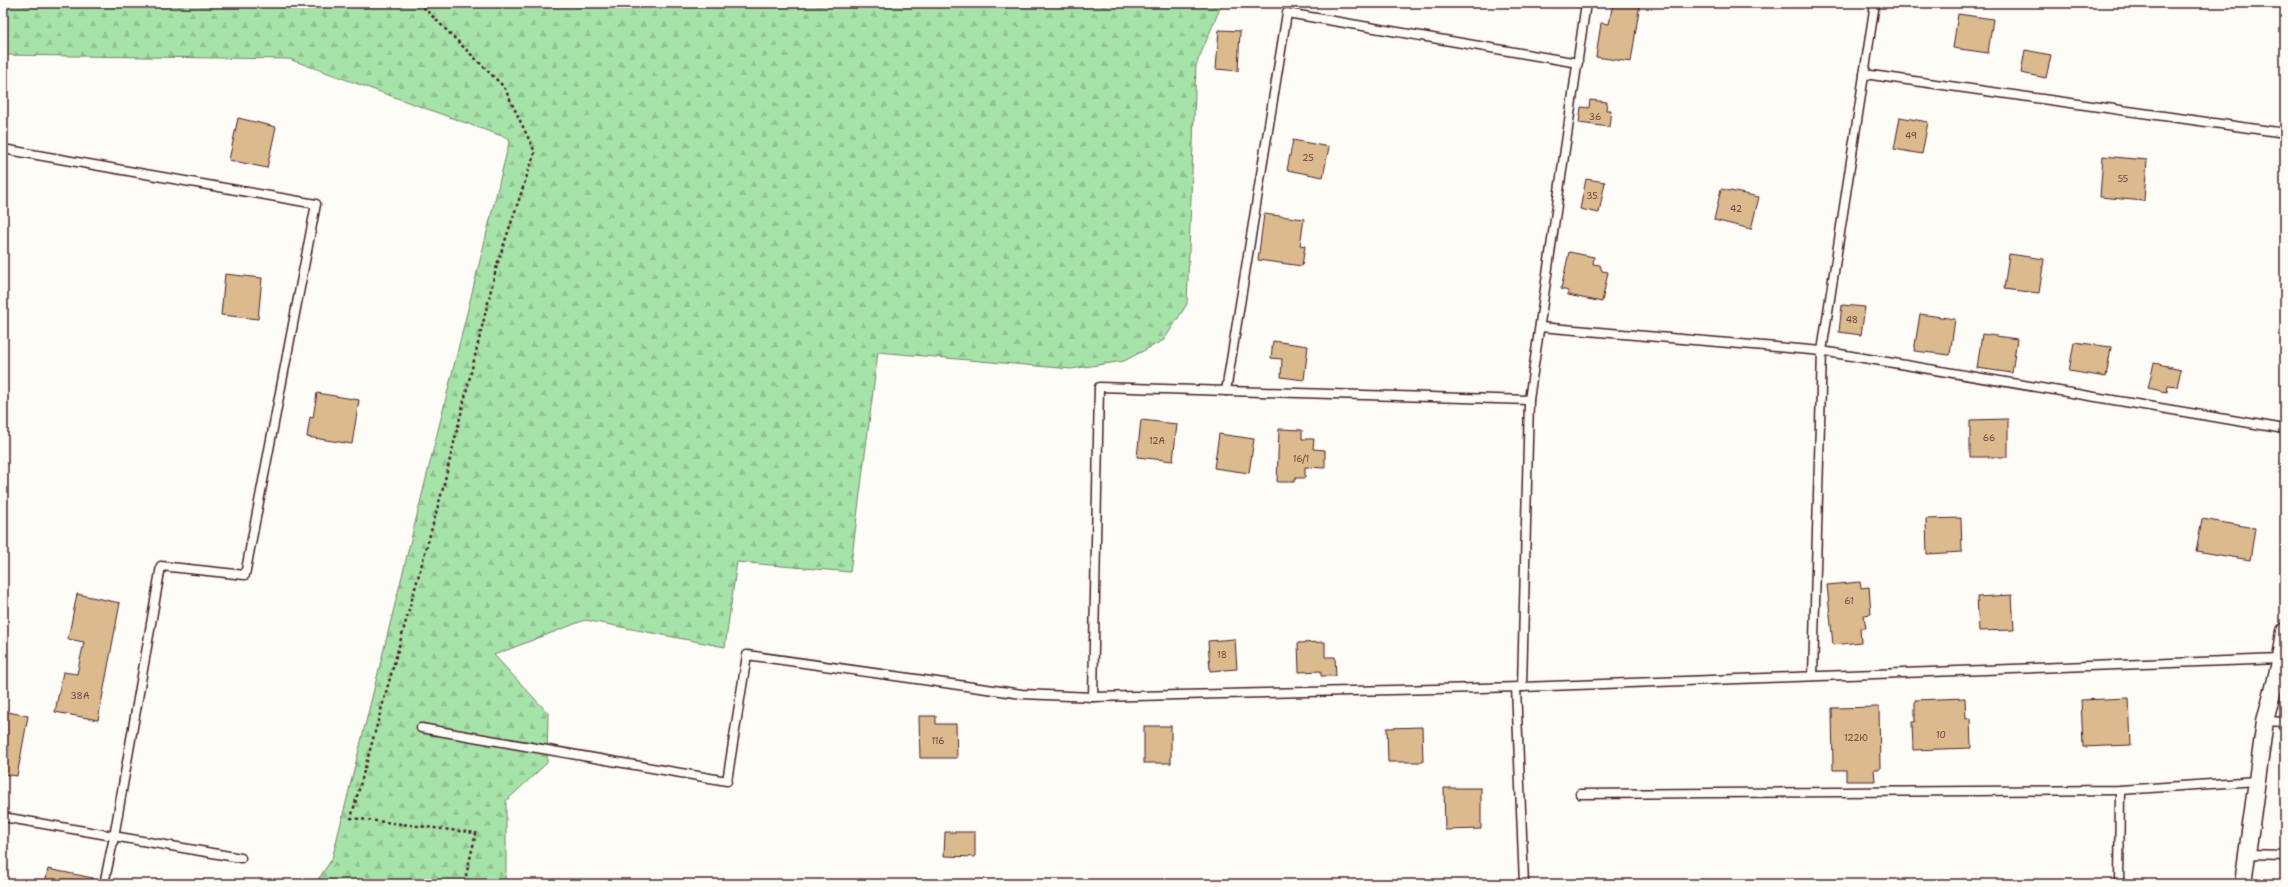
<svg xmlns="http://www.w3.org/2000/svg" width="2288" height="887" font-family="'Shantell Sans',sans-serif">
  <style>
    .forest { fill: url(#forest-firs); stroke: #78816a }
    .building { fill: #dbba8d; stroke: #4a1f2b }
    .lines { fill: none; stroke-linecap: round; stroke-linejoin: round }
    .lane-casing { stroke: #4a1f2b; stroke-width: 11 }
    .street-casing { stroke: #4a1f2b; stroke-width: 19 }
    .path { stroke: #4a1f2b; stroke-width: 2.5; stroke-dasharray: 3 3; stroke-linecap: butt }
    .lane { stroke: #fdfcf7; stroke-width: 8 }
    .street { stroke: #fdfcf7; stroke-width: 16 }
    .labels { text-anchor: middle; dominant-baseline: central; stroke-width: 4; stroke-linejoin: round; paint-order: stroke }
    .number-label { font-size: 9px; fill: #6e4644 }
  </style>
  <defs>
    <pattern id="forest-firs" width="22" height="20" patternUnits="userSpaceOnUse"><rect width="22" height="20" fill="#a6e3a9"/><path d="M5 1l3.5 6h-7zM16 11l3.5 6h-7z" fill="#90c292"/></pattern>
  </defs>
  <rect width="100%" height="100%" fill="#fdfcf7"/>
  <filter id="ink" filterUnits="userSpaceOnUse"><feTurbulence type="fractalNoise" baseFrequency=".025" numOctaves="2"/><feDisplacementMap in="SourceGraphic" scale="8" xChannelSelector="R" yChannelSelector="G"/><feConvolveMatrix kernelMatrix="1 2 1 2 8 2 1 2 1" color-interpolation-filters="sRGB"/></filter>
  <g filter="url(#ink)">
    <path class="forest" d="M 3,3 L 1227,3 L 1221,6 L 1196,65 L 1187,304 L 1164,340 L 1124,361 L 1071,369 L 878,352 L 850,572 L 737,562 L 725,647 L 585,620 L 494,655 L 548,713 L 547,763 L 506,801 L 506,872 L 504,884 L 315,884 L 332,859 L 510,139 L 289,59 L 3,55 Z"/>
    <g class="building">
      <path d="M 1613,3 L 1640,3 L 1631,62 L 1596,57 L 1601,23 L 1609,24 Z"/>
      <path d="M 1958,14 L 1993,19 L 1988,53 L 1953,48 Z"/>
      <path d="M 1219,30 L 1240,31 L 1238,71 L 1216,69 Z"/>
      <path d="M 2025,50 L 2051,55 L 2046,78 L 2021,73 Z"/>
      <path d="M 1590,100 L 1607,102 L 1606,110 L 1611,110 L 1609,127 L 1579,123 L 1581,107 L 1589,108 Z"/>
      <path d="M 1900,117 L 1928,122 L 1922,154 L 1894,149 Z"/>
      <path d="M 238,118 L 276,127 L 267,168 L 229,160 Z"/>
      <path d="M 1293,140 L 1329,147 L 1323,177 L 1287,170 Z"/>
      <path d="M 2103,156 L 2147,160 L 2144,201 L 2100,197 Z"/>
      <path d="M 1586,179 L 1605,182 L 1599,213 L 1580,209 Z"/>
      <path d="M 1721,189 L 1759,197 L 1751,229 L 1714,220 Z"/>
      <path d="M 1264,214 L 1304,219 L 1300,245 L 1305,246 L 1302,266 L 1258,260 Z"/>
      <path d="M 1569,252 L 1594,257 L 1593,264 L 1600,265 L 1602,271 L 1608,272 L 1602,302 L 1568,295 L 1568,291 L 1561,289 Z"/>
      <path d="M 2009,254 L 2044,259 L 2039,293 L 2004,289 Z"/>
      <path d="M 225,274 L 262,278 L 258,319 L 221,315 Z"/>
      <path d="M 1842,305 L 1865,307 L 1861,335 L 1839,332 Z"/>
      <path d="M 1920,314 L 1955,319 L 1950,355 L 1914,351 Z"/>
      <path d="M 1982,334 L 2017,339 L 2012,373 L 1977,368 Z"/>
      <path d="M 1273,341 L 1308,346 L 1304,380 L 1281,377 L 1282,359 L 1271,358 Z"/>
      <path d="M 2074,342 L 2111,347 L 2106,377 L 2069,371 Z"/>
      <path d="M 2154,363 L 2181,369 L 2177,387 L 2168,386 L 2167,392 L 2148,388 Z"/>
      <path d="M 317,393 L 359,400 L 352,444 L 307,437 L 310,417 L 313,418 Z"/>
      <path d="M 2008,419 L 2008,457 L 1970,457 L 1970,420 Z"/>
      <path d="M 1141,420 L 1177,424 L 1173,461 L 1137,457 Z"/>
      <path d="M 1279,429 L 1302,430 L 1302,439 L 1314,439 L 1313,449 L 1325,450 L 1325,468 L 1305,467 L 1305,478 L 1296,478 L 1294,482 L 1277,482 Z"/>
      <path d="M 1219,434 L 1254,439 L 1249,473 L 1214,468 Z"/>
      <path d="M 1961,518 L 1962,552 L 1927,554 L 1926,519 Z"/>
      <path d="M 2202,519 L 2255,528 L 2250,560 L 2196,551 Z"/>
      <path d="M 1860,582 L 1861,588 L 1869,587 L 1871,614 L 1864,615 L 1866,628 L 1860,628 L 1861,642 L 1833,645 L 1827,585 Z"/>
      <path d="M 77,594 L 120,603 L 98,720 L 55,712 L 63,672 L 77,674 L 84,642 L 68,639 Z"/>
      <path d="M 2012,595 L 2014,630 L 1979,631 L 1977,597 Z"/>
      <path d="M 1235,639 L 1237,669 L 1210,671 L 1208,641 Z"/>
      <path d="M 1325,642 L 1325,657 L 1335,657 L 1336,676 L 1321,676 L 1321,671 L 1299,672 L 1298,643 Z"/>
      <path d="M 1965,698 L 1966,719 L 1970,718 L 1971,748 L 1913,750 L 1912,722 L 1915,722 L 1915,700 Z"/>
      <path d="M 2129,698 L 2131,745 L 2083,747 L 2081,700 Z"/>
      <path d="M 1879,707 L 1880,769 L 1874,769 L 1875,781 L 1846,781 L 1846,770 L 1833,770 L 1832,708 Z"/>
      <path d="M 3,711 L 28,716 L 17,776 L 3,774 Z"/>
      <path d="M 919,716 L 936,716 L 936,724 L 956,724 L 957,758 L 920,758 Z"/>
      <rect x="1144" y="726" width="27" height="37"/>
      <path d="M 1422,727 L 1423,762 L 1388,762 L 1387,728 Z"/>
      <path d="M 1444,788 L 1481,788 L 1481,829 L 1445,830 Z"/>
      <path d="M 945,832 L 975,832 L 975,857 L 944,856 Z"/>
      <path d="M 48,869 L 93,878 L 92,884 L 45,884 Z"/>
    </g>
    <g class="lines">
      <defs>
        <g id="lane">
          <path d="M 1864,74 L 2285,133"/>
          <path d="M 3,149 L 316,204 L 245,575 L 161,566 L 114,837 L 104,884"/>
          <path d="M 1540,327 L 1822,351 L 2285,429"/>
          <path d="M 1226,391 L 1287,13 L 1578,63"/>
          <path d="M 1813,676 L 1822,351 L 1875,3"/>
          <path d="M 1516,687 L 1524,884"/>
          <path d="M 1522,687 L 1529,400 L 1586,3"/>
          <path d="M 1093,697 L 1099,387 L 1529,400"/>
          <path d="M 2265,721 L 2285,722"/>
          <path d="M 421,728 L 727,781 L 747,655 L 1022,694 L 1093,697 L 1522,687 L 2281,659"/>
          <path d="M 1580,794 L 2120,790 L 2257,781"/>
          <path d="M 3,817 L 241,858"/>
          <path d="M 2247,854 L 2285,855"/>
          <path d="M 2119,884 L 2120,790"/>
        </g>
        <path id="street" d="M 2243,884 L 2265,721 L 2281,659 L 2285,631"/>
      </defs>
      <use href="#lane" class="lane-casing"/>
      <use href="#street" class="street-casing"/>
      <path class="path" d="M 419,3 L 504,87 L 535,152 L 497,265 L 443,488 L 351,818 L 476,833 L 464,884"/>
      <use href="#lane" class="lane"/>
      <use href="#street" class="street"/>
    </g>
  </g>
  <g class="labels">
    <g class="number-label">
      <text x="1595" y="117">36</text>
      <text x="1911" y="136">49</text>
      <text x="1308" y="158">25</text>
      <text x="2123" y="179">55</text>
      <text x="1592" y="196">35</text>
      <text x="1736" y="209">42</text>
      <text x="1852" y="320">48</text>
      <text x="1989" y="438">66</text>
      <text x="1157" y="441">12А</text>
      <text x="1301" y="459">16/1</text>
      <text x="1849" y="601">61</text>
      <text x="1222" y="655">18</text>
      <text x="80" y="696">38А</text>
      <text x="1941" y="735">10</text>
      <text x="1856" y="738">122Ю</text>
      <text x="938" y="741">116</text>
    </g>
  </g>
  <rect width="2288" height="887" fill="none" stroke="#fdfcf7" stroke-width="16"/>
  <rect x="8" y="8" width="2272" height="871" fill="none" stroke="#4a1f2b" stroke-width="1.5" filter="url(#ink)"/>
</svg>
